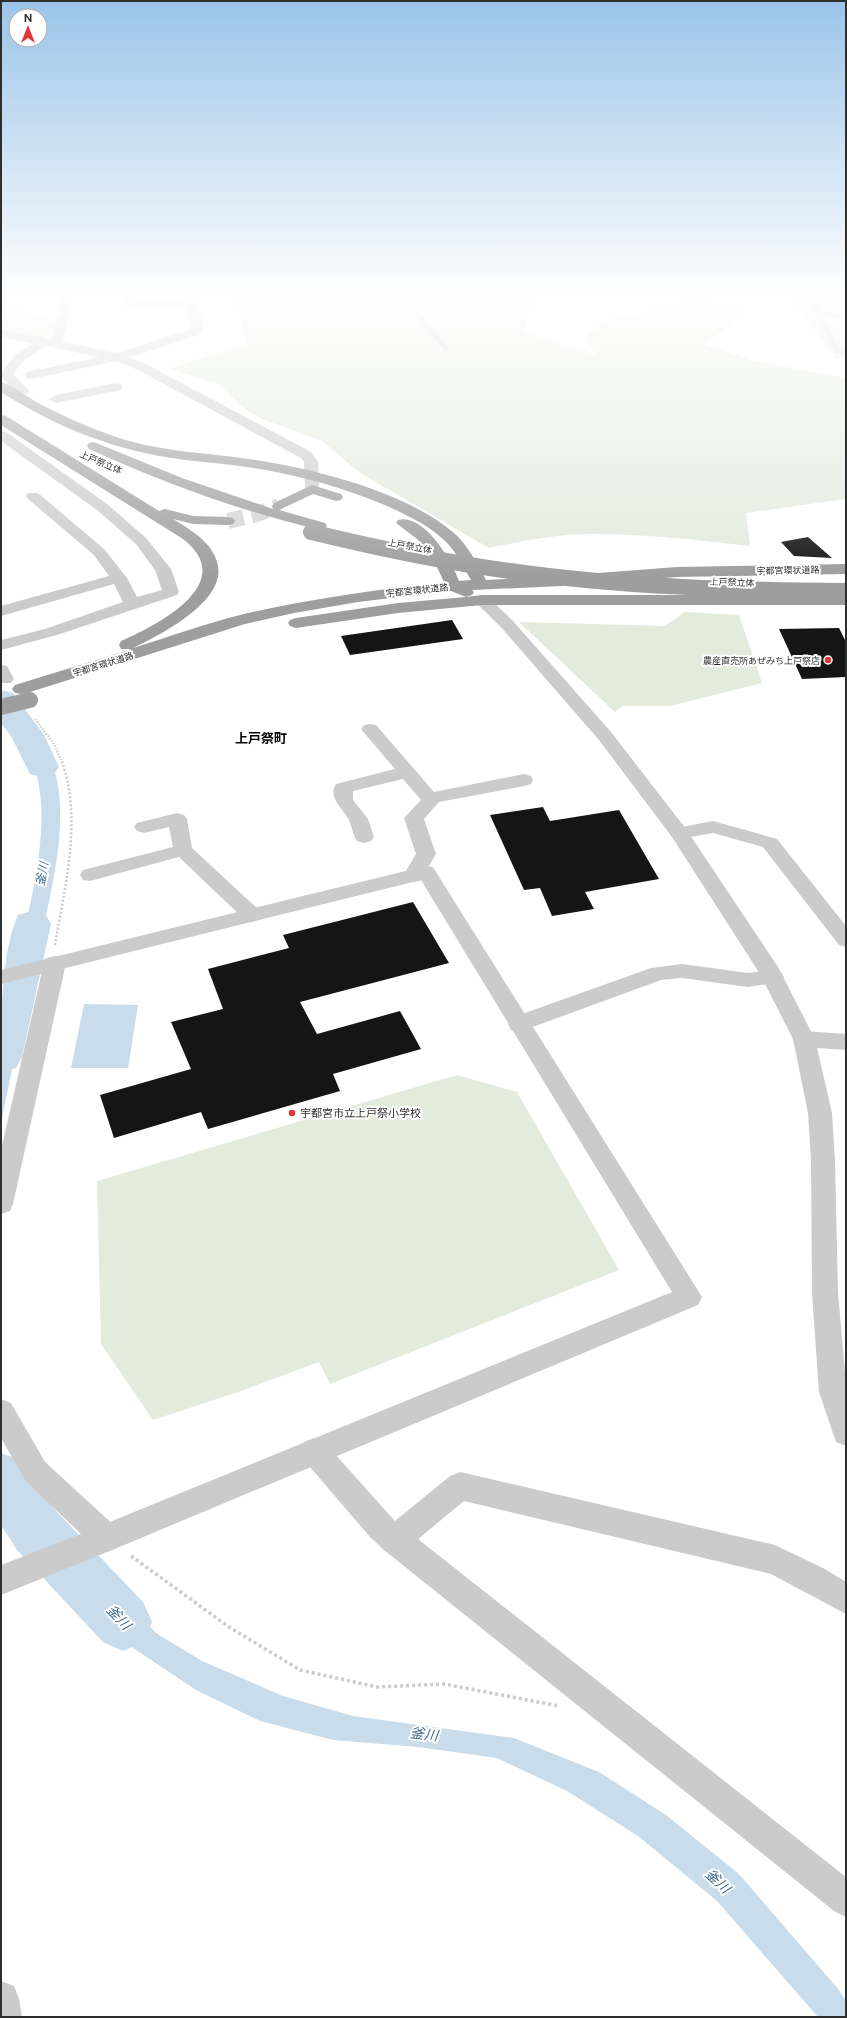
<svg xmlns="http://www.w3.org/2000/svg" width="847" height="2018" font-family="'Public Sans','Noto Sans JP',sans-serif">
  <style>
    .green { fill: #e3ebdc }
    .water { fill: #c8dceb }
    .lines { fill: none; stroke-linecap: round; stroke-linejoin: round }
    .river { fill: #c8dceb; fill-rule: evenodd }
    .building { fill: #151515 }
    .trunk-tunnel { stroke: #d5d5d5; stroke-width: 16; stroke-dasharray: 16 8; stroke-linecap: butt }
    .path-far2 { stroke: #cbcbcb; stroke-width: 2; stroke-dasharray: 1.5 1.5; stroke-linecap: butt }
    .path-far1 { stroke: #cbcbcb; stroke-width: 2.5; stroke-dasharray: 2 2; stroke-linecap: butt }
    .path { stroke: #cbcbcb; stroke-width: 3.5; stroke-dasharray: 3 3; stroke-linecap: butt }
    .service { fill: #cbcbcb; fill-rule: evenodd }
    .minor { fill: #cbcbcb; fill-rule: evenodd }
    .tertiary { fill: #cbcbcb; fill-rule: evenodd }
    .trunk { fill: #9e9e9e; fill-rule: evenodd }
    .trunk-bridge { stroke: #9e9e9e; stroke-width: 16 }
    .poi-dot { fill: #e13438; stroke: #fff; stroke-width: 1.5 }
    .labels { text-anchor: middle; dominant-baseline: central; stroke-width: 4; stroke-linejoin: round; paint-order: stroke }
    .far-street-label { font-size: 9px; fill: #2e2e2e; stroke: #fff }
    .far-poi-label { font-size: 9px; fill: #2e2e2e; stroke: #fff; text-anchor: end }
    .poi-label { font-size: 11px; fill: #2e2e2e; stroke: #fff; text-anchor: start }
    .water-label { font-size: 12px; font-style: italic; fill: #3e6b8e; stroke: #fff }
    .quarter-label { font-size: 13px; font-weight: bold; fill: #000; stroke: #fff }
    .near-water-label { font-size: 14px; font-style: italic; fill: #3e6b8e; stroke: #fff }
  </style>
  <rect width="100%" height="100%" fill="#fff"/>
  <g class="green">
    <path d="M 1,295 L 20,309 L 56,322 L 50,336 L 41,338 L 1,327 Z"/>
    <path d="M 236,295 L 533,295 L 524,332 L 596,355 L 586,337 L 603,321 L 692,301 L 728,305 L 748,312 L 705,344 L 753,361 L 846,378 L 846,499 L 746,513 L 750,546 C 698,540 645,534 592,534 C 557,534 523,541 489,548 L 360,473 L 322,441 L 262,419 L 242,407 L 219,384 L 168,369 L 246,344 Z"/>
    <path d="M 783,295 L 846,295 L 846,359 L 836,358 L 789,297 Z"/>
    <path d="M 685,612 L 739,615 L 762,683 L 670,706 L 623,706 L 615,712 L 519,622 L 665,626 Z"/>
    <path d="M 457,1075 L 517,1092 L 619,1270 L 330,1384 L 319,1362 L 238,1392 L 153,1420 L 101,1344 L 97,1181 Z"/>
  </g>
  <g class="water">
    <path d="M 23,717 C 33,730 45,744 51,760 C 74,818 48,901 36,961 L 16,966 C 29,911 52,827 36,773 C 30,753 18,737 6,721 Z"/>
    <path d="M 29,987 L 1,1123 L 1,1028 L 9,991 Z"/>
    <path d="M 84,1004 L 138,1005 L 128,1068 L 71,1068 Z"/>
    <path d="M 1,1456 L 23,1497 L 70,1540 L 33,1554 L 1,1515 Z"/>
    <path d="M 102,1573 L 156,1633 L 202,1661 L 283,1696 L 353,1716 L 514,1738 L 599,1772 L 666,1815 L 739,1874 L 839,1990 L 846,2001 L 846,2017 L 818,2017 L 717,1901 L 638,1836 L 567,1791 L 497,1758 L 418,1747 L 333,1740 L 260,1721 L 196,1690 L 133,1648 L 70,1587 Z"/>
  </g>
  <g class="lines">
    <g class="river">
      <path d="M 1,690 L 13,693 L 44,735 L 59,767 L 54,774 L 42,777 L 30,774 L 11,736 L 1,723 Z"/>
      <path d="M 32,911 L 46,915 L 51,924 L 22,1057 L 16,1068 L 1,1072 C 1,1026 0,955 18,915 Z"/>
      <path d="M 1,1453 L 20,1460 L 57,1512 L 143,1602 L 152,1622 L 143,1642 L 123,1651 L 103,1642 L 17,1550 L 1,1525 Z"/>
    </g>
  </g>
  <g class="building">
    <path d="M 808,537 L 832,558 L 794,556 L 781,542 Z"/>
    <path d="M 452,620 L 463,639 L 350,655 L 341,636 Z"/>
    <path d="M 839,628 L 846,642 L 846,677 L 802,679 L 779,629 Z"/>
    <path d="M 543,807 L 550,821 L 619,810 L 659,879 L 585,892 L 594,909 L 552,916 L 540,888 L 524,890 L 490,815 Z"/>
    <path d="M 413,902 L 449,963 L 300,1002 L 317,1034 L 400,1011 L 421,1049 L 333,1074 L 340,1091 L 208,1129 L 201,1112 L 114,1138 L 100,1095 L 191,1069 L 171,1022 L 223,1009 L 208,969 L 289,948 L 283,935 Z"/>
  </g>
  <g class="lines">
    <path class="trunk-tunnel" d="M 228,521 L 257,514 L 279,506"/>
    <path class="path-far2" d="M 35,719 L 54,744 L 61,760"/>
    <path class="path-far1" d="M 55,945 C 65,885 83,817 61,759"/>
    <path class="path" d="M 131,1556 L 229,1627 L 300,1670 L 377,1687 L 444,1684 L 559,1706"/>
    <g class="service">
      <path d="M 407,295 L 413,295 L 411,303 L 449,349 L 449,351 L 445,351 L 406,304 Z"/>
      <path d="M 812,295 L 818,295 L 814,299 L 820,311 L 846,315 L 846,319 L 822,315 L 840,351 L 846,351 L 846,355 L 835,353 L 808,299 Z"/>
    </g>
    <g class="minor">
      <path d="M 62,295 L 74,295 L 62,344 L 56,348 L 50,344 Z"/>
      <path d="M 124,295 L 136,295 L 136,302 L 183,299 L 181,295 L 193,295 L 204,326 L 201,334 L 122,360 L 31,379 L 27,378 L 25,375 L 27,372 L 115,354 L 191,329 L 185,306 L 131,310 L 125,306 Z"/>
      <path d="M 43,338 L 49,342 L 47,345 L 23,361 L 13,374 L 29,391 L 28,394 L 18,394 L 2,377 L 1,372 L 15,355 Z"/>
      <path d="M 116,383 L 121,384 L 122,387 L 121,390 L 56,403 L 49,399 L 56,395 Z"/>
      <path d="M 1,431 L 6,432 L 107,504 L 146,538 L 171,569 L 179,592 L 177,595 L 57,635 L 1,650 L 1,640 L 45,629 L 123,602 L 114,584 L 1,616 L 1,606 L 109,576 L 94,555 L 28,499 L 26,496 L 28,493 L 38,493 L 104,549 L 127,578 L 137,597 L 162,590 L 155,570 L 136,544 L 97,510 L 1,441 Z"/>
      <path d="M 1,665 L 7,666 L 14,679 L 11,683 L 1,683 Z"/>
      <path d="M 370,724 L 376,725 L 434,792 L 524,774 L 531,776 L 533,780 L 531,784 L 524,786 L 439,802 L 424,819 L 436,854 L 420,881 L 413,882 L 406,881 L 403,876 L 416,854 L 404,818 L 421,800 L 403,779 L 353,791 L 353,800 L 368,819 L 374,837 L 371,841 L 364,843 L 357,841 C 353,835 352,827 349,820 C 344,809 327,798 336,784 L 395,769 L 361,729 L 364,725 Z"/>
      <path d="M 177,813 L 184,815 L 187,819 L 192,848 L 259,910 L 262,915 L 259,920 L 252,922 L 245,920 L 179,857 L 90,881 L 83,880 L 80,875 L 83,870 L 173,847 L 169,827 L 144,833 L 137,831 L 134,827 L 137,823 Z"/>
      <path d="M 713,821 L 777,839 L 846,926 L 846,947 L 839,945 L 763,847 L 713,833 L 679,839 L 672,837 L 669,833 L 672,829 Z"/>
      <path d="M 55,956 L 63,958 L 66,963 L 13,1204 L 10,1211 L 1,1214 L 1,1150 L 44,963 L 47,958 Z"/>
      <path d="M 682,964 L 748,973 L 773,970 L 781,972 L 784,977 L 781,982 L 748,987 L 682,978 L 661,980 L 519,1032 L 511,1030 L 508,1024 L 511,1018 L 651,968 Z"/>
      <path d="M 804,1031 L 846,1034 L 846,1050 L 804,1047 L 796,1045 L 793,1039 L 796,1033 Z"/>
      <path d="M 1,1399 L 11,1403 L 45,1462 L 117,1528 L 121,1538 L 117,1548 L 1,1595 L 1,1565 L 81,1534 L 25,1480 L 1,1438 Z"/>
      <path d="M 314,1438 L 324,1442 L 395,1521 L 450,1476 L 460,1472 L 775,1545 L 825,1569 L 846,1582 L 846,1614 L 771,1574 L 464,1501 L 418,1539 L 846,1877 L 846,1917 L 834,1911 L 384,1550 L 370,1537 L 304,1460 L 300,1451 L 304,1442 Z"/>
      <path d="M 1,1981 L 14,1986 L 19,1999 L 22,2017 L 1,2017 Z"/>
    </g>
    <g class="tertiary">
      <path d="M 1,329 L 118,353 L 146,364 L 311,452 L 318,462 L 319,489 L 317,492 L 307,492 L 305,489 L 304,462 L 301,458 L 138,370 L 114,360 L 1,337 Z"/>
      <path d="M 482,595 L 488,597 L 512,620 L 611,732 L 686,829 L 778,967 L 815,1039 L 832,1113 L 835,1160 L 838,1293 L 846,1383 L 846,1446 L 836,1442 L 819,1392 L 812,1293 L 811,1160 L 808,1113 L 793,1039 L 760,974 L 672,837 L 599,740 L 500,626 L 476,603 L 474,600 L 476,597 Z"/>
      <path d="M 426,866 L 433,867 L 436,872 L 702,1297 L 698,1305 L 117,1548 L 106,1552 L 95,1548 L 91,1538 L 95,1528 L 672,1292 L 421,880 L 1,984 L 1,970 Z"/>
    </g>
    <g class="trunk">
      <path d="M 1,382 C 15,386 28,398 40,404 C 69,419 99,432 129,441 C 168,452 209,453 249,459 C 312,468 405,491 454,533 C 468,545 477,564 486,580 L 562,576 L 568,578 L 570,581 L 568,584 L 562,586 L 472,590 L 474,592 L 472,595 L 466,597 L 482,595 L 846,595 L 846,605 L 482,605 L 398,613 L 296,628 L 290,626 L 288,623 L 290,620 L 296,618 L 398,603 L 466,597 L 451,591 L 358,602 L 294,613 L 245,624 L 27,693 L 21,694 L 15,693 L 12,689 L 15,685 L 132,649 L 121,649 L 119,645 L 121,641 C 157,625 240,583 183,539 L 1,425 L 1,415 L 6,416 L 159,511 L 165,509 L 193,516 L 228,517 L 233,518 L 235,521 L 233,524 L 228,525 L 193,524 L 173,519 C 191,530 214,543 218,566 C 225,602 159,636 133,648 C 169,637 204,624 240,615 C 308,599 375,590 444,582 L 430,552 L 417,539 L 396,523 L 398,520 C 424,513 452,561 459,581 L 471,580 C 463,566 456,551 444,540 C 428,525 407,515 387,506 C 343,487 295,474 247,467 C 213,462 179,461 145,453 C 94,442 45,420 1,392 Z"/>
      <path d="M 94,442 L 182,478 L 273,509 L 272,506 L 274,503 L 312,485 L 341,494 L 343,497 L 341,500 L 336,501 L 313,494 L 279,510 L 325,523 L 327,526 L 325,529 L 320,530 C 240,511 164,483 89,449 L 87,446 L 89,443 Z"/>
      <path d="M 846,564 L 846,574 L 677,577 L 598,583 L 592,581 L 590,578 L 592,575 L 598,573 L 677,567 Z"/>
    </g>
    <g class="trunk-bridge">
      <path d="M 311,532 C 377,548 443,562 510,571 C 622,587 734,590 846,591"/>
      <path d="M 1,707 L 30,700"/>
    </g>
  </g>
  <linearGradient id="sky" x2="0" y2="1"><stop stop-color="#9bc4e9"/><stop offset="0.51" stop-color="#fff"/><stop offset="1" stop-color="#fff" stop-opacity="0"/></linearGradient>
  <rect width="847" height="577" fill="url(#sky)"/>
  <g class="poi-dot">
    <circle cx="828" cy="660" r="4"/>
    <circle cx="292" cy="1113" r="4"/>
  </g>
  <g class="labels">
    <g class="far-street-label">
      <text transform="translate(101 462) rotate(23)">上戸祭立体</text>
      <text transform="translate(410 546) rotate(11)">上戸祭立体</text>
      <text transform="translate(788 570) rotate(-1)">宇都宮環状道路</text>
      <text transform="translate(732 582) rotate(2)">上戸祭立体</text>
      <text transform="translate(417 590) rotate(-6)">宇都宮環状道路</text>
      <text transform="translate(103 664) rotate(-17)">宇都宮環状道路</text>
    </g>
    <g class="far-poi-label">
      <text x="820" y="660">農産直売所あぜみち上戸祭店</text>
    </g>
    <g class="poi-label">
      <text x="300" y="1113">宇都宮市立上戸祭小学校</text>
    </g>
    <g class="water-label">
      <text transform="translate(42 874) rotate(-79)">釜川</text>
    </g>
    <g class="quarter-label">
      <text x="261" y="738">上戸祭町</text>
    </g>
    <g class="near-water-label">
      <text transform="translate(119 1617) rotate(47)">釜川</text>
      <text transform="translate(424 1734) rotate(7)">釜川</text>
      <text transform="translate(718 1881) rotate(43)">釜川</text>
    </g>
  </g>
  <rect width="847" height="2018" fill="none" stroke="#2e2e2e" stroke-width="4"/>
  <g transform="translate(28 28)"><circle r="19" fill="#ffffff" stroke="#ababab"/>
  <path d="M0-3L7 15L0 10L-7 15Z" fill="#e13438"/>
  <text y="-6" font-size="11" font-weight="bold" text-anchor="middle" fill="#2e2e2e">N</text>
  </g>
</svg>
